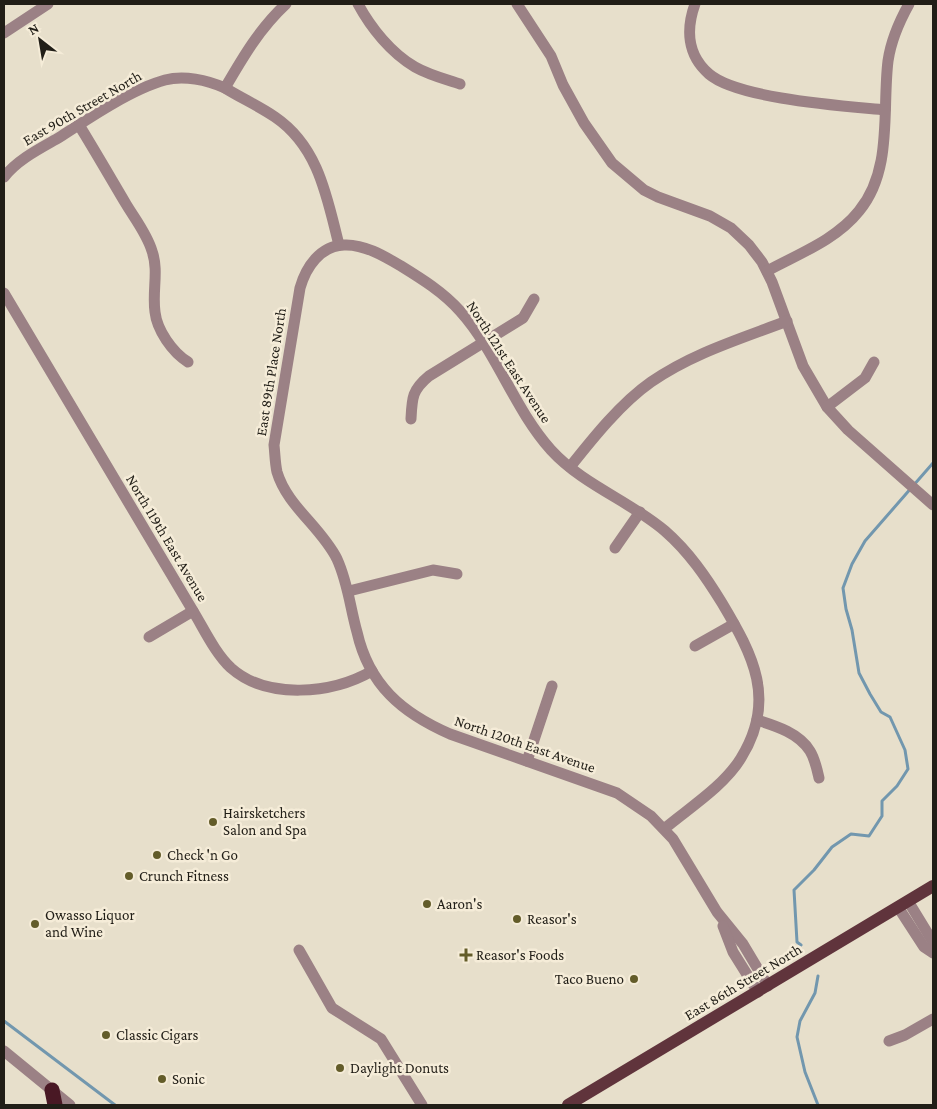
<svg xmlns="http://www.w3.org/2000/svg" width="937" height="1109" font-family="'Crimson Pro',serif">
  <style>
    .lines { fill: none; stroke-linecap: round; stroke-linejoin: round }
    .stream { stroke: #7297ae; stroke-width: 3 }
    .minor { stroke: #9b8185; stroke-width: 11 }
    .major { stroke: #60343c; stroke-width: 12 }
    .highway { stroke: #491824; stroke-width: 15 }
    .poi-dot { fill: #635c29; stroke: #f5ecd8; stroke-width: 2 }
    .labels { text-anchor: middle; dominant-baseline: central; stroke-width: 5; stroke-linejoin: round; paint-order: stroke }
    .street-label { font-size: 15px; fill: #211e17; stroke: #f5ecd8 }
    .poi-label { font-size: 15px; fill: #211e17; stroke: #f5ecd8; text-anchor: start }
  </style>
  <rect width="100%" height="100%" fill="#e7dfcb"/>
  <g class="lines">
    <g class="stream">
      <path d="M 801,945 L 797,942 L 794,890 L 814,870 L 832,847 L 851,834 L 869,836 L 882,816 L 882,801 L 897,786 L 908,769 L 905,750 L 890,717 L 881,712 L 870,694 L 859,673 L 852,630 L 846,609 L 843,588 L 852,564 L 865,541 L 933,463"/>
      <path d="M 818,976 L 815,993 L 800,1021 L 797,1037 L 805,1072 L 818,1105"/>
      <path d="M 4,1021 L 115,1105"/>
    </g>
    <g class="minor">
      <path d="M 358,4 C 371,28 391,53 415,67 C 429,75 445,79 460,84"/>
      <path d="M 517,4 L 551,56 L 563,85 L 584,123 L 612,163 L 644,190 L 658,197 L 710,216 L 731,228 L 749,245 L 762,262 L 772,282 L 803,366 L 827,407 L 848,430 L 933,505"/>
      <path d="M 695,4 C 686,29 687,55 709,74 C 738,99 845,106 885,110"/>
      <path d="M 4,33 L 48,4"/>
      <path d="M 225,88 C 241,98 259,106 275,117 C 319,147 327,198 339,245"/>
      <path d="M 79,125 C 95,151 110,177 126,204 C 135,219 147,234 152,251 C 159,271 152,291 155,312 C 157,330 172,352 188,362"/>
      <path d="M 4,177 C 18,159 41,148 60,137 C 89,118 132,89 165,80 C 184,75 207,80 225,88 C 243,57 260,28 286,4"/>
      <path d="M 767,271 C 798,254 836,240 859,211 C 893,170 882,110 888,61 C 891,40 899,22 909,4"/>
      <path d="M 4,293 L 193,611 C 204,629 215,653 231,668 C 267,700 332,694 372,671"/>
      <path d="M 827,407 L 865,378 L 874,362"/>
      <path d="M 411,419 C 412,398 412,390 429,376 L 523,318 L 534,299"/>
      <path d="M 570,467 C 593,438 621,403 651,382 C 693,353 740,339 787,321"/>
      <path d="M 615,548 L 640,512"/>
      <path d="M 349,591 L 433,570 L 457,574"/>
      <path d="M 149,637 L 193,611"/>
      <path d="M 695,646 L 734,624"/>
      <path d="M 757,720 C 776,726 799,733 810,751 C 815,759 817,769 819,778"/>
      <path d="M 527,761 L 552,686"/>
      <path d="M 664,829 C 689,808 724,786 741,758 C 777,700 753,655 722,603 C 706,577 689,552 665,531 C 630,501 583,485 551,450 C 514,409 497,352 460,311 C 443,292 422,279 401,266 C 384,256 364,244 344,245 C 320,246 306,267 300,288 L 274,445 C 275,454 275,463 277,472 C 287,506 321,527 337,559 C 348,583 350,607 357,632 C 369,685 402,713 450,734 L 617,793 L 651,816 L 673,839 L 717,912 L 743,944 L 768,986"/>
      <path d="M 908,901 L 933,942"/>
      <path d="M 898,907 L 924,947 L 933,953"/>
      <path d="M 723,926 L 733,952 L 758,992"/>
      <path d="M 299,950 L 332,1008 L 381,1039 L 422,1105"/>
      <path d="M 889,1041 L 905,1035 L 933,1019"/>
      <path d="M 4,1051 L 70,1105"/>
    </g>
    <path class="major" d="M 568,1105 L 933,886"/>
    <path class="highway" d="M 52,1090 L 55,1105"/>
  </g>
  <g class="poi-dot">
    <circle cx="213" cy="822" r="5"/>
    <circle cx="157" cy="855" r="5"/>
    <circle cx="129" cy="876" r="5"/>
    <circle cx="427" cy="904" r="5"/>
    <circle cx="517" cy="919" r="5"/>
    <circle cx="35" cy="924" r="5"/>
    <path d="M463.5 947.5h5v5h5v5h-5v5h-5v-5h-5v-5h5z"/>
    <circle cx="634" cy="979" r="5"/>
    <circle cx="106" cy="1035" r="5"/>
    <circle cx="340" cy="1068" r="5"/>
    <circle cx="162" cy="1079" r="5"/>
  </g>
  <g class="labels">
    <g class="street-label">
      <text transform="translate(82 108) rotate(-30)">East 90th Street North</text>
      <text transform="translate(509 362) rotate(57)">North 121st East Avenue</text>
      <text transform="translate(271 372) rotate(-81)">East 89th Place North</text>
      <text transform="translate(167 538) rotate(59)">North 119th East Avenue</text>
      <text transform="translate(525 744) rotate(19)">North 120th East Avenue</text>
      <text transform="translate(743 982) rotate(-31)">East 86th Street North</text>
    </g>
    <g class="poi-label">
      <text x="223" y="813">Hairsketchers<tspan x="223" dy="17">Salon and Spa</tspan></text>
      <text x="167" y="855">Check 'n Go</text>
      <text x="139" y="876">Crunch Fitness</text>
      <text x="437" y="904">Aaron's</text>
      <text x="45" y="915">Owasso Liquor<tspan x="45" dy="17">and Wine</tspan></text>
      <text x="527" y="919">Reasor's</text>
      <text x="476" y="955">Reasor's Foods</text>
      <text x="624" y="979" text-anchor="end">Taco Bueno</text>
      <text x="116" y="1035">Classic Cigars</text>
      <text x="350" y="1068">Daylight Donuts</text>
      <text x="172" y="1079">Sonic</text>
    </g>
  </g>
  <rect width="937" height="1109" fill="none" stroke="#211e17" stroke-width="10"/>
  <g transform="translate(40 40) rotate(329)" stroke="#f5ecd8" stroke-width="4" paint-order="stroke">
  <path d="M0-4L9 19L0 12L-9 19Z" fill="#211e17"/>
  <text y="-8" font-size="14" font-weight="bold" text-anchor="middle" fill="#211e17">N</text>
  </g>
</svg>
